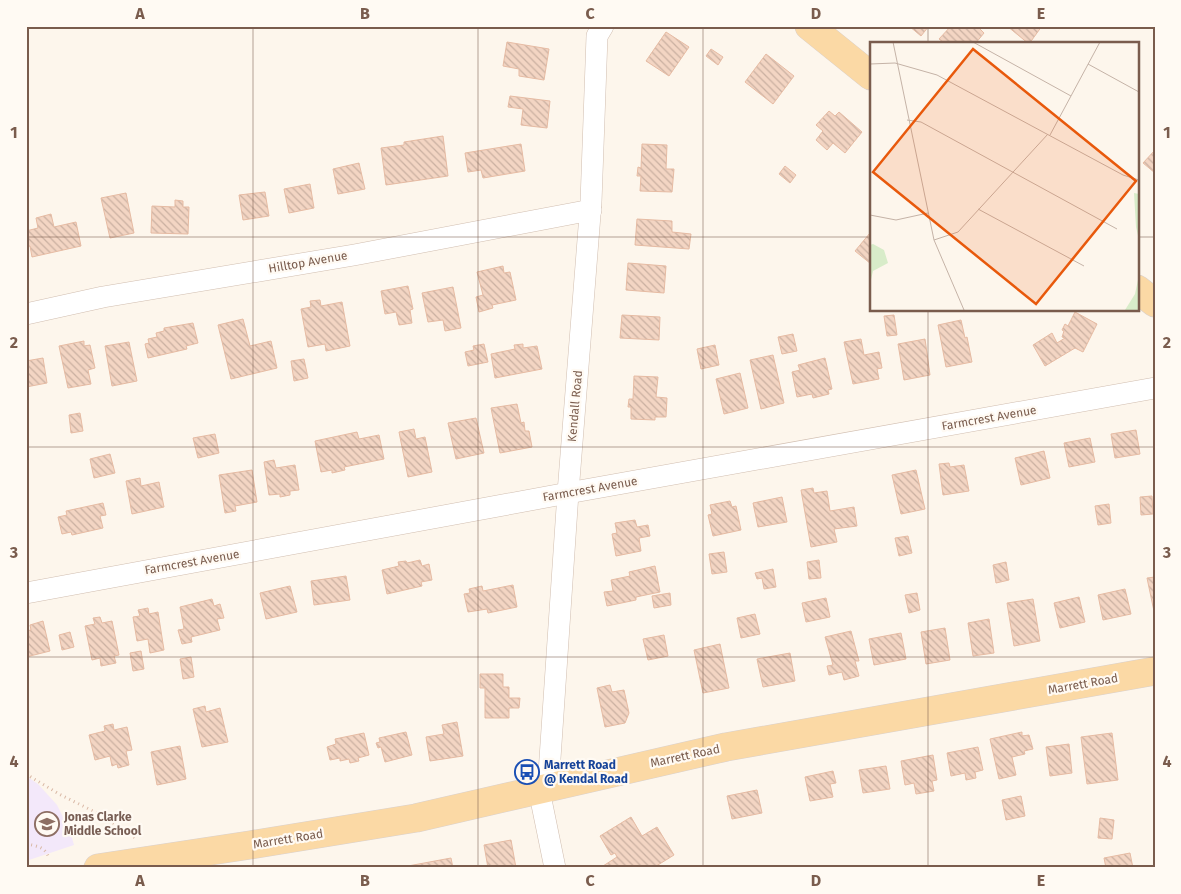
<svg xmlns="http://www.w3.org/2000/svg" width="1181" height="894" font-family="'Fira Sans',sans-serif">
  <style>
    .education { fill: #f3e8fa }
    .building { fill: url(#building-back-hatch); stroke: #e6bba3 }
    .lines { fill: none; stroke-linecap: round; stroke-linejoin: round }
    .minor-casing { stroke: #d1beb0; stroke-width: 22 }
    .major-casing { stroke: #dad1cd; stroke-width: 29 }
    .path { stroke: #d9b8a5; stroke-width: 3; stroke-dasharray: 1 4; stroke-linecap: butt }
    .minor { stroke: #fff; stroke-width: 21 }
    .major { stroke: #fbd9a5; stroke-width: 28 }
    .grid { fill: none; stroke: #7a5c4d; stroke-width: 1; stroke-opacity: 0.55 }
    .labels { text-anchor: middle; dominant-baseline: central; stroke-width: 4.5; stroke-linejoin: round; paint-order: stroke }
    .street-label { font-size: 12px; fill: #7a5c4d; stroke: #fffaf3 }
    .transit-label { font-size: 12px; font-weight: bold; fill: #164399; stroke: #fffaf3; text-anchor: start }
    .education-label { font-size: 12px; font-weight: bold; fill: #785e54; stroke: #fffaf3; text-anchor: start }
    .inset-road { fill: none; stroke: #c5b3a7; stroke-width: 1 }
    .view { fill: #e8590c; fill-opacity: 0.15; stroke: #e8590c; stroke-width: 2.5 }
    .inset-edge { fill: none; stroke: #7a5c4d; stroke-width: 2.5 }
    .neatline { fill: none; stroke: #7a5c4d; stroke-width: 2 }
    .grid-label { font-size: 16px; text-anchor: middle; font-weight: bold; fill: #7a5c4d }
  </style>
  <defs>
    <pattern id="building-back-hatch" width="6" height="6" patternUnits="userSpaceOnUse" patternTransform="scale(1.25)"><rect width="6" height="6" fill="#f3d5c3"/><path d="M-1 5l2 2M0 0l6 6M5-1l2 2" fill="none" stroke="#cab0a1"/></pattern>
  </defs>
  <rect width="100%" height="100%" fill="#fdf6ec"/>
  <path class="education" d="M 26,776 L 38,784 L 57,805 L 70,831 L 74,845 L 26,861 Z"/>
  <g class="building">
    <path d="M 909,26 L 929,26 L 921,36 Z"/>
    <path d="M 951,26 L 953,29 L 956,26 L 977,26 L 984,33 L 975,44 L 942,44 L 943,42 L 939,39 Z"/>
    <path d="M 1007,26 L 1042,26 L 1029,44 Z"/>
    <path d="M 666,32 L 689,47 L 669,76 L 646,61 Z"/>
    <path d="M 507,42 L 549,49 L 544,80 L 519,76 L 519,69 L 503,66 Z"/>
    <path d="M 711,49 L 723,57 L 718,65 L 706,56 Z"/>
    <path d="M 766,54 L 794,76 L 773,104 L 745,82 Z"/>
    <path d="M 510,96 L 550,101 L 547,128 L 521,125 L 523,109 L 508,107 Z"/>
    <path d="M 829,111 L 835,116 L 839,112 L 862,132 L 845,153 L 833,143 L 827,150 L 816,140 L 823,131 L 816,125 Z"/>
    <path d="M 443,136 L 448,176 L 386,185 L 381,148 L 404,145 L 404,142 Z"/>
    <path d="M 521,144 L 525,171 L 483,178 L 481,170 L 468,172 L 465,153 Z"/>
    <path d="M 642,144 L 667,145 L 666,169 L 674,169 L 672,192 L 640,191 L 641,176 L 637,176 L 638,167 L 641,168 Z"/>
    <path d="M 1155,150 L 1155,173 L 1143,163 Z"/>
    <path d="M 359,163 L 365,189 L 338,194 L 333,169 Z"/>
    <path d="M 785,166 L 796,175 L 790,183 L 779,174 Z"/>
    <path d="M 310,184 L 314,208 L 289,213 L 284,189 Z"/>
    <path d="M 265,192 L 269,216 L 243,220 L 239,195 Z"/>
    <path d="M 126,193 L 134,233 L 110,238 L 101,198 Z"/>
    <path d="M 175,200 L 183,201 L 183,207 L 189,207 L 188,234 L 151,233 L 152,206 L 175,207 Z"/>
    <path d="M 51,214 L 54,227 L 76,222 L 81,246 L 32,257 L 30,246 L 26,247 L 26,231 L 38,228 L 36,218 Z"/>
    <path d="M 637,219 L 672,221 L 672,232 L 691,234 L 689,249 L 635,245 Z"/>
    <path d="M 870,233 L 871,234 L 871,264 L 855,251 Z"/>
    <path d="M 628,263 L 666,266 L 664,293 L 626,290 Z"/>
    <path d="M 503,266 L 504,273 L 510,272 L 516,300 L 492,305 L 493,308 L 479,312 L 476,297 L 483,295 L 477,272 Z"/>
    <path d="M 408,286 L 413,309 L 410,310 L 412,323 L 399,325 L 396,312 L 385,314 L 381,291 Z"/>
    <path d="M 453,287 L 461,328 L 445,331 L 443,320 L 428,322 L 422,293 Z"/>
    <path d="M 320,300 L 321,306 L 342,302 L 350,346 L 326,351 L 325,344 L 308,347 L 301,309 L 311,307 L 310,301 Z"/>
    <path d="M 1075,312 L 1097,324 L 1083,352 L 1075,348 L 1045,366 L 1033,345 L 1052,333 L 1057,343 L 1065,338 L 1062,337 L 1064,331 L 1062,330 L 1065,324 L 1068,326 Z"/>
    <path d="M 622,315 L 660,317 L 659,340 L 620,338 Z"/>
    <path d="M 894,315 L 897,335 L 887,336 L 884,316 Z"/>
    <path d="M 243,319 L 250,346 L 271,341 L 277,368 L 231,379 L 218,325 Z"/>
    <path d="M 961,320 L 965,338 L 967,337 L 972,362 L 946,367 L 938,325 Z"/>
    <path d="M 193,323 L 198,343 L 186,346 L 187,349 L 148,358 L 145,344 L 149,343 L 148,339 L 157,337 L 156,333 L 164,331 L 164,328 Z"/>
    <path d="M 793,334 L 797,351 L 782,354 L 778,337 Z"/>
    <path d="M 861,339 L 864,355 L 879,352 L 882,368 L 877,369 L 879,379 L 853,384 L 844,342 Z"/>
    <path d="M 925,339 L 930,375 L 904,380 L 898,344 Z"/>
    <path d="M 84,341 L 84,346 L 90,345 L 95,368 L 88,370 L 91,384 L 68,388 L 59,346 Z"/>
    <path d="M 129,342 L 137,381 L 112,386 L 105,346 Z"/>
    <path d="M 484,344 L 488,362 L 468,366 L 465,352 L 474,350 L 473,346 Z"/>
    <path d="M 523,344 L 523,348 L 537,346 L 542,369 L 495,378 L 491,354 L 515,349 L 514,345 Z"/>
    <path d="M 715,345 L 719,365 L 701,369 L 697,349 Z"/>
    <path d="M 773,355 L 784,403 L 761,409 L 750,360 Z"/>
    <path d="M 43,358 L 47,383 L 26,387 L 26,361 Z"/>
    <path d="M 825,358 L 832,389 L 828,390 L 829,394 L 813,398 L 812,394 L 797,397 L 792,372 L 800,370 L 798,365 Z"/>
    <path d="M 304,359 L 308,378 L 294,381 L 291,361 Z"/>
    <path d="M 740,373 L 748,408 L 724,414 L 716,379 Z"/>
    <path d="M 634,376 L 658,377 L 656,397 L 667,398 L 666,417 L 655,417 L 655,420 L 631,419 L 631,407 L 628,407 L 629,399 L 633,399 Z"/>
    <path d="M 517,404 L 521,423 L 524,422 L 525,431 L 529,431 L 532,447 L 500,453 L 491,408 Z"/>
    <path d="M 80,413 L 83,431 L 71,433 L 69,415 Z"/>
    <path d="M 476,418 L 484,453 L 456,459 L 448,423 Z"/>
    <path d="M 414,429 L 416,439 L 425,437 L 432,472 L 408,477 L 399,432 Z"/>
    <path d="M 1136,430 L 1140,454 L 1115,458 L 1111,434 Z"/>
    <path d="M 357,432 L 359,439 L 379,435 L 384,459 L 344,467 L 345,470 L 332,473 L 332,470 L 321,472 L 315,441 Z"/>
    <path d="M 215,434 L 219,453 L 198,458 L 193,438 Z"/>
    <path d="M 1090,438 L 1095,462 L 1069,467 L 1064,443 Z"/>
    <path d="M 1044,451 L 1050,478 L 1021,485 L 1015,458 Z"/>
    <path d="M 110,454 L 115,473 L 94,478 L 90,459 Z"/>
    <path d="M 274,460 L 276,468 L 295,465 L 299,490 L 290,491 L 290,495 L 280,497 L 280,494 L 269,495 L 264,462 Z"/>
    <path d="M 949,463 L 950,467 L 964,465 L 969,491 L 943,495 L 939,464 Z"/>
    <path d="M 252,470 L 257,502 L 235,506 L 236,511 L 225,513 L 219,475 Z"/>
    <path d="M 916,470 L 925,509 L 901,514 L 892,475 Z"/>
    <path d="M 140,478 L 141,486 L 159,482 L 164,507 L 132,514 L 126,481 Z"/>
    <path d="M 813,488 L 814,493 L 827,491 L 830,511 L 854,507 L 857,526 L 834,529 L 837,542 L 811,547 L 801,490 Z"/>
    <path d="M 1152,496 L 1153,514 L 1141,515 L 1140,497 Z"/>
    <path d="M 782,497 L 787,522 L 758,527 L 753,503 Z"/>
    <path d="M 730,501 L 732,507 L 736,506 L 741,530 L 713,536 L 708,515 L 712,514 L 710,505 Z"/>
    <path d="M 103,503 L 106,515 L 100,516 L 103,528 L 72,535 L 71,532 L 62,534 L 58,517 L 67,515 L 66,511 Z"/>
    <path d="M 1109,504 L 1111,523 L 1098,525 L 1095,506 Z"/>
    <path d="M 635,520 L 637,527 L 648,525 L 650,536 L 639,538 L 641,551 L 616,556 L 612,534 L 617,533 L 615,523 Z"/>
    <path d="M 908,536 L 912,553 L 899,556 L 895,538 Z"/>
    <path d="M 724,552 L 727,572 L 712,574 L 709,554 Z"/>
    <path d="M 420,560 L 422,566 L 429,564 L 432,580 L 421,582 L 422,586 L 387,594 L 382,570 L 399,566 L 398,562 L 406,561 L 407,563 Z"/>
    <path d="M 819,560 L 821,578 L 809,579 L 807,562 Z"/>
    <path d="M 1006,562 L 1009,580 L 996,583 L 993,565 Z"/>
    <path d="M 655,566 L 660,592 L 636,597 L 636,600 L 607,606 L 604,592 L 613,591 L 611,580 L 630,576 L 629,572 Z"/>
    <path d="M 773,569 L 776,587 L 764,589 L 762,578 L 757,579 L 755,573 Z"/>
    <path d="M 346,576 L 350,600 L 314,605 L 311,581 Z"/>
    <path d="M 1155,577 L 1155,616 L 1147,578 Z"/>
    <path d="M 513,585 L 517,607 L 488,613 L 487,609 L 468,612 L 464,594 L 470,593 L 469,589 L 482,586 L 483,591 Z"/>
    <path d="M 290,586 L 297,612 L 266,619 L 260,593 Z"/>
    <path d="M 1125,589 L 1131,614 L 1103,620 L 1098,595 Z"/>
    <path d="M 670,593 L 671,605 L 654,608 L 652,596 Z"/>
    <path d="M 917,593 L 920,610 L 909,613 L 905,595 Z"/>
    <path d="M 1079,597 L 1085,622 L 1060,628 L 1054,603 Z"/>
    <path d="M 826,598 L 830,617 L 806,622 L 802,603 Z"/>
    <path d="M 212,599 L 214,606 L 220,604 L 224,618 L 217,619 L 220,630 L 191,637 L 192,642 L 182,644 L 178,630 L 184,629 L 180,607 Z"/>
    <path d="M 1033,599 L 1040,641 L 1014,646 L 1007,603 Z"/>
    <path d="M 148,608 L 149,614 L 158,612 L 164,650 L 150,653 L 148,639 L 137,641 L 133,617 L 140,616 L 138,610 Z"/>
    <path d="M 755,614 L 760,634 L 741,638 L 737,618 Z"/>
    <path d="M 100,617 L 102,623 L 112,621 L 119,655 L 114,656 L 116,663 L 101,666 L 100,658 L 92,660 L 85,626 L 95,624 L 93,618 Z"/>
    <path d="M 989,619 L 994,653 L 973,656 L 968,623 Z"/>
    <path d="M 43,621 L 50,651 L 26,657 L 26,631 L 31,630 L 30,625 Z"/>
    <path d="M 945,628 L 950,660 L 926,664 L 921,632 Z"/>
    <path d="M 851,631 L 859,661 L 855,661 L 859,676 L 844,680 L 842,672 L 829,675 L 827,666 L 833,665 L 825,637 Z"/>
    <path d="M 70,632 L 74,647 L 62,650 L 59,635 Z"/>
    <path d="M 901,633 L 906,659 L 874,665 L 869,639 Z"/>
    <path d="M 664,635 L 668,656 L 648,660 L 643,639 Z"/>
    <path d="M 720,644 L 729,688 L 703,693 L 694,650 Z"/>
    <path d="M 141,651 L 144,669 L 133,671 L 130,653 Z"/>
    <path d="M 790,653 L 795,681 L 763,687 L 757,659 Z"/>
    <path d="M 191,657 L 194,677 L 183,679 L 180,659 Z"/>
    <path d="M 480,674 L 503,674 L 503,687 L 509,687 L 509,698 L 520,698 L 519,708 L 509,708 L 509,718 L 485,718 L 485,688 L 480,688 Z"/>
    <path d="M 610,685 L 612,692 L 624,690 L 629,713 L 625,723 L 605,727 L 597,688 Z"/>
    <path d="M 205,706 L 206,712 L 220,708 L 228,742 L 202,747 L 193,709 Z"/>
    <path d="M 457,722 L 463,756 L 430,761 L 426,737 L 444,734 L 442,725 Z"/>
    <path d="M 113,724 L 114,730 L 127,727 L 132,750 L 126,751 L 129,765 L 118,768 L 117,764 L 112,766 L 110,756 L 95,760 L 89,735 L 105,731 L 104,726 Z"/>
    <path d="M 406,732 L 412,755 L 385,762 L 381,747 L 378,748 L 376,743 L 380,742 L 379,738 Z"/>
    <path d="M 1022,732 L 1022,736 L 1029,735 L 1033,749 L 1024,751 L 1025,754 L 1012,757 L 1016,775 L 999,779 L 990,739 Z"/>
    <path d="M 364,733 L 369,755 L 358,758 L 359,761 L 350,763 L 349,759 L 340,761 L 340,758 L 330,760 L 327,747 L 336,744 L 335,739 Z"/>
    <path d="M 1112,733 L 1118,780 L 1087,784 L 1081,737 Z"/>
    <path d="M 1069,744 L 1072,773 L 1050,776 L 1046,747 Z"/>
    <path d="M 180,746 L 186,779 L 157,785 L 151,752 Z"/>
    <path d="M 978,747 L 983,770 L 975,772 L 976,778 L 966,780 L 965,773 L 951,776 L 947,753 Z"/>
    <path d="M 933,755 L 937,780 L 932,781 L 934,791 L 916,794 L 914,783 L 905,785 L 901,761 Z"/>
    <path d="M 886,766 L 890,789 L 863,793 L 859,770 Z"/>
    <path d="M 833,771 L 836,783 L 830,784 L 833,797 L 810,801 L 805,777 Z"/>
    <path d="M 757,790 L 762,813 L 732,819 L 727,796 Z"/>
    <path d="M 1021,796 L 1025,816 L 1006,820 L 1002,800 Z"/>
    <path d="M 631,817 L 642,836 L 657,827 L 674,855 L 653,868 L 604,868 L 603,866 L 617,857 L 615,853 L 611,855 L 600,836 Z"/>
    <path d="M 1100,818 L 1114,820 L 1112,839 L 1098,838 Z"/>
    <path d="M 511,840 L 516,868 L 488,868 L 484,845 Z"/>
    <path d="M 1130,853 L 1133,868 L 1106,868 L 1104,858 Z"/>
    <path d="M 451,858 L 453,868 L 409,868 L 408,866 Z"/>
  </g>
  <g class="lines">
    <defs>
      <g id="minor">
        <path d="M 26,314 L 103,297 L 354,255 L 591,210"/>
        <path d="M 26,593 L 568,493 L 1155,388"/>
        <path d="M 548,788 L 568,493 L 591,202 L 597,36 L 603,26"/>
        <path d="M 539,790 L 555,868"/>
      </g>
      <g id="major">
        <path d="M 809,26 L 871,76"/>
        <path d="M 1137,289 L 1155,303"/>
        <path d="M 98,868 L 250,845 L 416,818 L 726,747 L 1155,671"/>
      </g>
    </defs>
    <use href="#minor" class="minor-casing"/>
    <use href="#major" class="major-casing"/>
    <g class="path">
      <path d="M 26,774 L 59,794 L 101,815 L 137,839"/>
      <path d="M 26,844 C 38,846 45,847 49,858"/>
    </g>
    <use href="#minor" class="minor"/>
    <use href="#major" class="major"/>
  </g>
  <path class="grid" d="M 253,26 L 253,868M 478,26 L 478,868M 703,26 L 703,868M 928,26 L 928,44M 26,237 L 871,237M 1137,237 L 1155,237M 928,310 L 928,868M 26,447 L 1155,447M 26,657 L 1155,657"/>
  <defs>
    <symbol id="bus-ring" viewBox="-11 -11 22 22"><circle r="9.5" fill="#fffaf3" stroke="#1a4fb4" stroke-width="1.5"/><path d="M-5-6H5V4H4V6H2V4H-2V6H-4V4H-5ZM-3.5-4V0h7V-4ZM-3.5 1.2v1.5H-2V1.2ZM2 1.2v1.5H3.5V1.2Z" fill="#1a4fb4"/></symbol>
    <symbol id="school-ring" viewBox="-11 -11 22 22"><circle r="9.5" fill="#fffaf3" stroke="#8d6e63" stroke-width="1.5"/><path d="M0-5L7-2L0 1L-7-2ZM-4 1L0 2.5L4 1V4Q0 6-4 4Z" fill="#8d6e63"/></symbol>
  </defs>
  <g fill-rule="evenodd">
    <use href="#bus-ring" x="513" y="758" width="28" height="28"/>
    <use href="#school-ring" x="33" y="810" width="28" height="28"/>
  </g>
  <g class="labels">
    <g class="street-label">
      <text transform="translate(308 262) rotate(-10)">Hilltop Avenue</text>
      <text transform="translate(575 406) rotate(-85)">Kendall Road</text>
      <text transform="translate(989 418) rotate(-10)">Farmcrest Avenue</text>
      <text transform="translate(590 489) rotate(-10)">Farmcrest Avenue</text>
      <text transform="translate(192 562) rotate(-10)">Farmcrest Avenue</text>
      <text transform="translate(1083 684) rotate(-10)">Marrett Road</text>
      <text transform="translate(685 756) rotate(-12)">Marrett Road</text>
      <text transform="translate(288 839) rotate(-9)">Marrett Road</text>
    </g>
    <g class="transit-label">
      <text x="544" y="765">Marrett Road<tspan x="544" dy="14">@ Kendal Road</tspan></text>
    </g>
    <g class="education-label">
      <text x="64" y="817">Jonas Clarke<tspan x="64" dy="14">Middle School</tspan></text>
    </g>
  </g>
  <g transform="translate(870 42)">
    <rect width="269" height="269" fill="#fdf6ec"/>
    <path d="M 264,151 L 269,152 L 269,198 L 266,185 ZM 269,233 L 269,268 L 255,268 L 265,252 Z" fill="#d8ecc9"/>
    <path d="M 3,202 L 14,208 L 18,221 L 3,229 L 0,242 L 0,203 Z" fill="#d8ecc9"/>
    <path class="inset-road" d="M 23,0 L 64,198 L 94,268M 103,0 L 201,54M 0,22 L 25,21 L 67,33 L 253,133 L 269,138M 218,22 L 269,50M 37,78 L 51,80 L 247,187M 180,93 L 230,0M 108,167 L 214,224M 0,173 L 26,178 L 58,171M 64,198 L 88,190 L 178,92"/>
    <path class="view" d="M 103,7 L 266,139 L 166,262 L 3,130 Z"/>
    <rect width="269" height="269" class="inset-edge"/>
  </g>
  <rect width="1181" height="894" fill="none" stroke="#fffaf3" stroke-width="55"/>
  <rect x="28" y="28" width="1126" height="838" class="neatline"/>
  <g class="grid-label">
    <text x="140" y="19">A</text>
    <text x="365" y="19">B</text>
    <text x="590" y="19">C</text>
    <text x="816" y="19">D</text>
    <text x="1041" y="19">E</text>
    <text x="14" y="138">1</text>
    <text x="1167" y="138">1</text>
    <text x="14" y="348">2</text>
    <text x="1167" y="348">2</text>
    <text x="14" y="558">3</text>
    <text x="1167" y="558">3</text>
    <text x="14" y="767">4</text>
    <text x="1167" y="767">4</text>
    <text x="140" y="886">A</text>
    <text x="365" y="886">B</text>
    <text x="590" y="886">C</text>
    <text x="816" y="886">D</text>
    <text x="1041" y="886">E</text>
  </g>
</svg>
